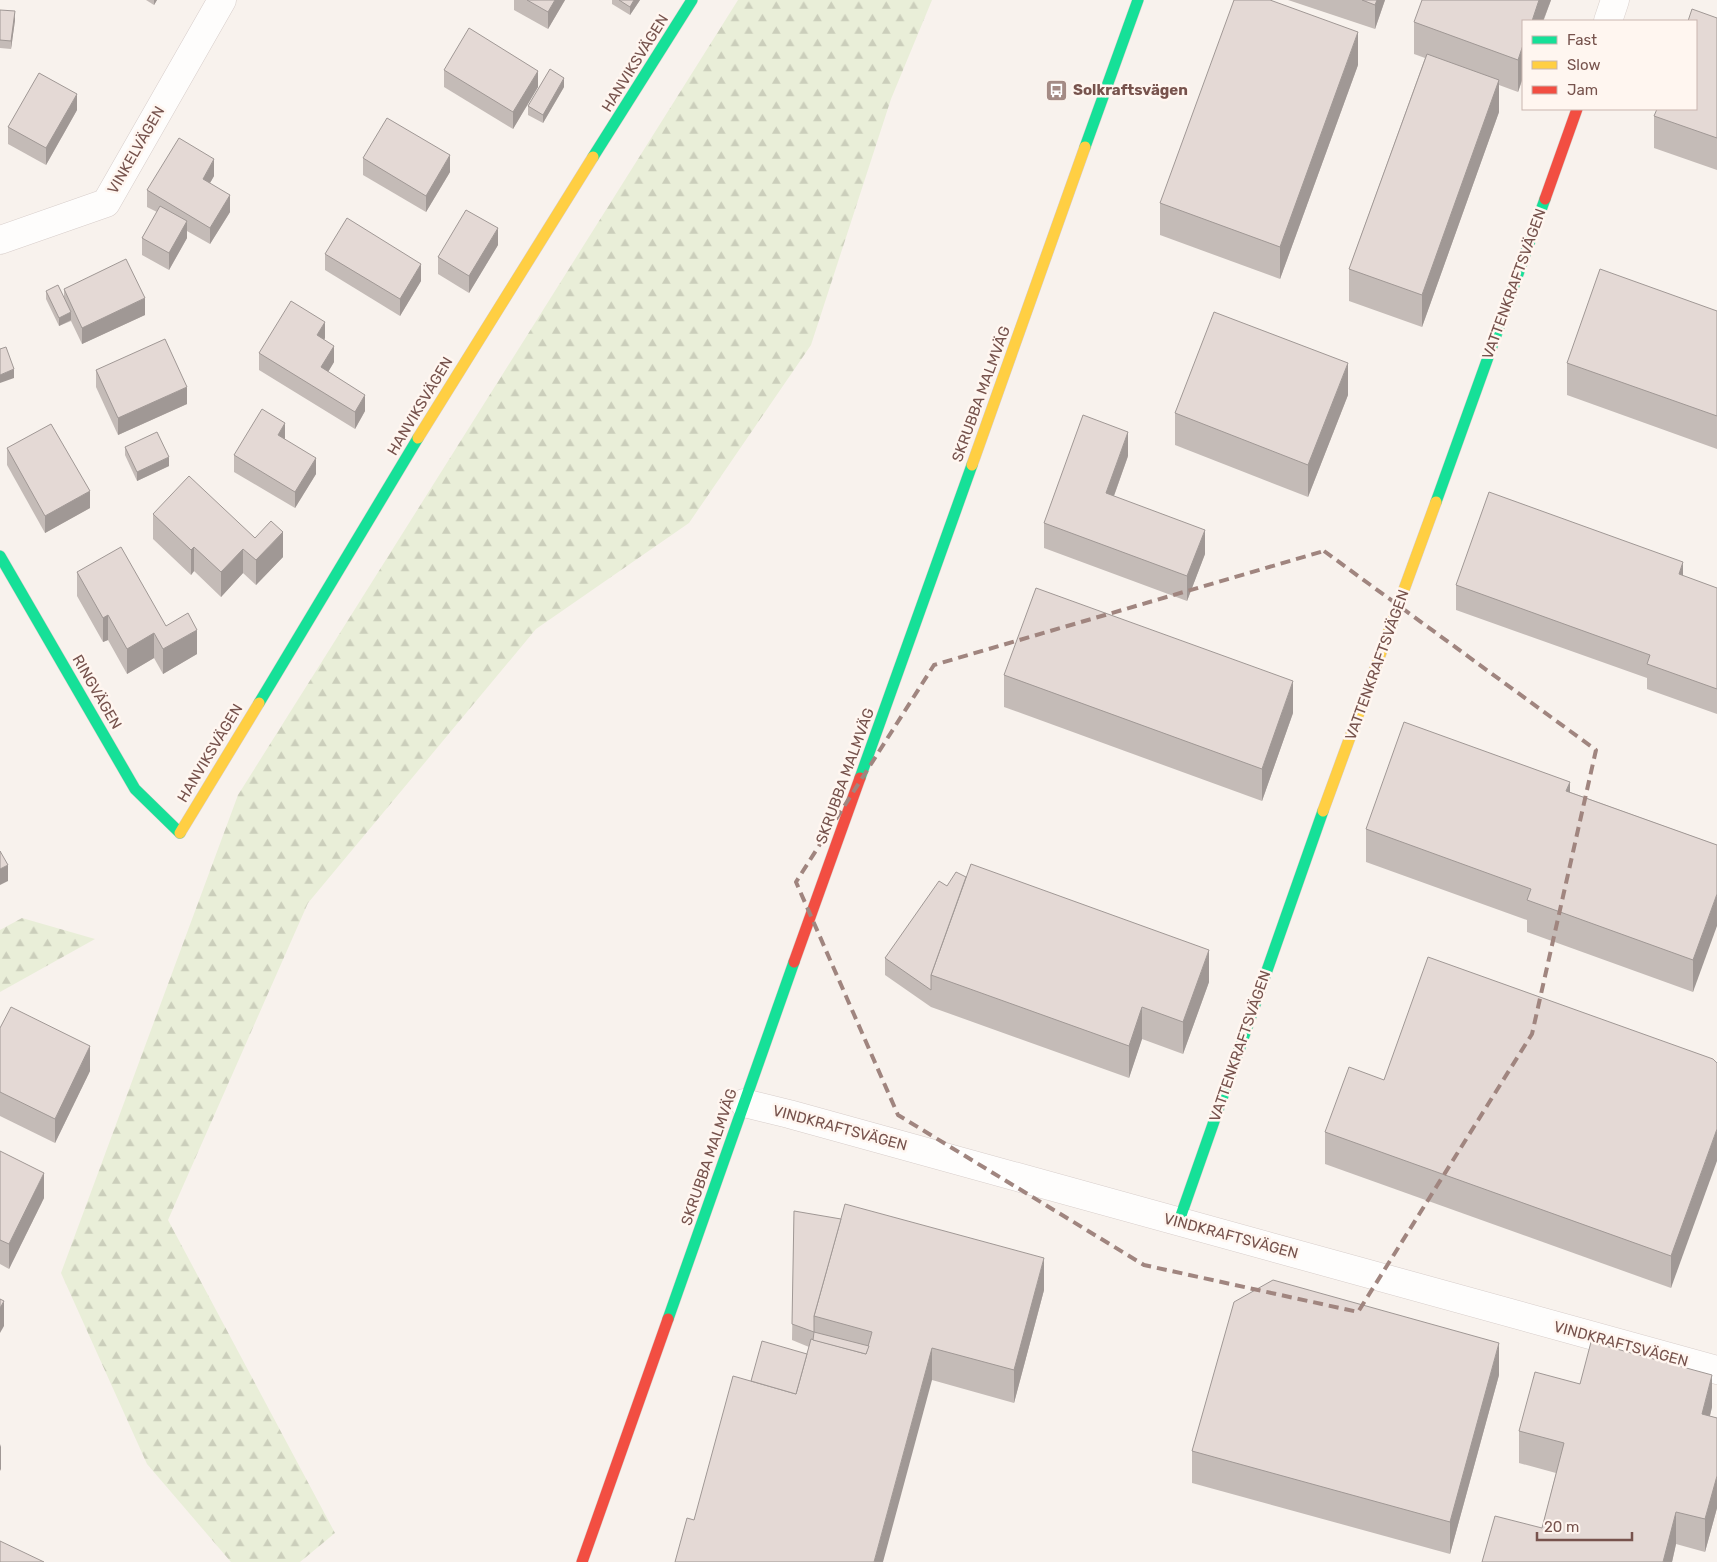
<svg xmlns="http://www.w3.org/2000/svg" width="1717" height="1562" font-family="Rubik,sans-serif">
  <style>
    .forest { fill: url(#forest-firs) }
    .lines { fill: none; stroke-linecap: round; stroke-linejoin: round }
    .street-casing { stroke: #d7cdca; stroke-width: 29 }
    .fast-casing { stroke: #d8cdca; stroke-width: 12 }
    .slow-casing { stroke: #d8cdca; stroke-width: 12 }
    .jam-casing { stroke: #d8cdca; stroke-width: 12 }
    .street { stroke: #fefdfc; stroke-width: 28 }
    .fast { stroke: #16e098; stroke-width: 11 }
    .slow { stroke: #ffcf43; stroke-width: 11 }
    .jam { stroke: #f24e42; stroke-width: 11 }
    .wall { fill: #c4bbb7 }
    .shaded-wall { fill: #a09895 }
    .building { fill: #e4d9d5; stroke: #a09895 }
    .marked { fill: none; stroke: #a0857f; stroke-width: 4; stroke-dasharray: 10 6; stroke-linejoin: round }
    .labels { text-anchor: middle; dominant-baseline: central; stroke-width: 5; stroke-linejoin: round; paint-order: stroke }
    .street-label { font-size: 15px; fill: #77534d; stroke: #fff6f0 }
    .poi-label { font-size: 15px; font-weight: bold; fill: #77534d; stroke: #fff6f0; text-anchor: start }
  </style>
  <defs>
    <pattern id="forest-firs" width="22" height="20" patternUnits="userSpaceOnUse" patternTransform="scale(1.25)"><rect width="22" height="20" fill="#e9eed8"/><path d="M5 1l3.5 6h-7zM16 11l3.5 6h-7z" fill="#cbcebb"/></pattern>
  </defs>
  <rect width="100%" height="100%" fill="#f8f2ed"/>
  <g class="forest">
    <path d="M 738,0 L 932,0 L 891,99 L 811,345 L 689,523 L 536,629 L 308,903 L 168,1220 L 335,1533 L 300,1562 L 231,1562 L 147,1464 L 61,1273 L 238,795 Z"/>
    <path d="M 22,918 L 95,939 L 0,992 L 0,930 Z"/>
  </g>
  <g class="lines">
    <defs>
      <g id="street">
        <path d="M 1608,21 L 1615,0"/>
        <path d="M 0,240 L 106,203 L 222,0"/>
        <path d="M 744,1103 L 789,1114 L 1717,1370"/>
      </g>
      <g id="fast">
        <path d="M 1085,147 L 1138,0"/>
        <path d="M 593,157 L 692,0"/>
        <path d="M 1436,502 L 1545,199"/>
        <path d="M 0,556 L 135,789 L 180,833"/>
        <path d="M 259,703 L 418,438"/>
        <path d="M 860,778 L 972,465"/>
        <path d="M 1179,1221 L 1323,811"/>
        <path d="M 668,1319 L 794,962"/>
      </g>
      <g id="slow">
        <path d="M 418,438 L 593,157"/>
        <path d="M 972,465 L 1085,147"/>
        <path d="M 1323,811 L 1436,502"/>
        <path d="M 180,833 L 259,703"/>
      </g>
      <g id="jam">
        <path d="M 1545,199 L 1577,109"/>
        <path d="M 794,962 L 860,778"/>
        <path d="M 582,1562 L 668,1319"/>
      </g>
    </defs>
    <use href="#street" class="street-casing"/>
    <use href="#fast" class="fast-casing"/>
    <use href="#slow" class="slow-casing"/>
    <use href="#jam" class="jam-casing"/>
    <use href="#street" class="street"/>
    <use href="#fast" class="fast"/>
    <use href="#slow" class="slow"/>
    <use href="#jam" class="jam"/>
  </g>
  <g class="wall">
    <path d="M 146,0 L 157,0 L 154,5 Z"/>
    <path d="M 514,0 L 565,0 L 548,29 L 514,10 Z"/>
    <path d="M 612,0 L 640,0 L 630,15 L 612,4 Z"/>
    <path d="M 1288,0 L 1385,0 L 1375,29 Z"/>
    <path d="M 1551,0 L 1518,92 L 1499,85 L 1499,112 L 1422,327 L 1349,301 L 1349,269 L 1425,58 L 1414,54 L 1414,22 Z"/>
    <path d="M 0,10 L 15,20 L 11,49 L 0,48 Z"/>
    <path d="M 1717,18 L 1717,170 L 1654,148 L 1654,116 Z"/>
    <path d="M 1358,65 L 1280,279 L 1160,235 L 1160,203 Z"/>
    <path d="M 444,70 L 538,87 L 513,129 L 444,87 Z"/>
    <path d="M 564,87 L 543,123 L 528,115 L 528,106 Z"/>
    <path d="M 77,110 L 46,165 L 8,144 L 8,127 Z"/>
    <path d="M 363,158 L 450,172 L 426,212 L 363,175 Z"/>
    <path d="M 214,176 L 210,183 L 230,212 L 210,244 L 187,231 L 187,238 L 169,270 L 142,255 L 142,238 L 157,212 L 147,207 L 147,190 Z"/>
    <path d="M 498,245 L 469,293 L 438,274 L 438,257 Z"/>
    <path d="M 325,254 L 421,281 L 400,316 L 325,270 Z"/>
    <path d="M 64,289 L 145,315 L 82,344 L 71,321 L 59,326 L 46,299 L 46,291 L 64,297 Z"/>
    <path d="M 1717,311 L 1717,449 L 1567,395 L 1567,363 Z"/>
    <path d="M 325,338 L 324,340 L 334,362 L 328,372 L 365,411 L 355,429 L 259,370 L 259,353 Z"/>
    <path d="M 96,370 L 187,404 L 118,435 L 96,387 Z"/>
    <path d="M 1348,395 L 1308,497 L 1175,445 L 1175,413 Z"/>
    <path d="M 285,439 L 316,474 L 295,508 L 234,472 L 234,455 Z"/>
    <path d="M 125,447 L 169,466 L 137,481 L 125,455 Z"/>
    <path d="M 7,448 L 90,508 L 45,533 L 7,465 Z"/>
    <path d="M 1128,456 L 1114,496 L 1205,554 L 1187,601 L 1044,548 L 1044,523 Z"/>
    <path d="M 153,514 L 255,538 L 283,557 L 256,585 L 243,573 L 221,597 L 194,571 L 191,575 L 153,539 Z"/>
    <path d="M 77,572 L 166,626 L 197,654 L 163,674 L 154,658 L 127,674 L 108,640 L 103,642 L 77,596 Z"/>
    <path d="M 1683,576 L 1717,588 L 1717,714 L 1647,689 L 1647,678 L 1456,610 L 1456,585 Z"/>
    <path d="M 1004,675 L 1293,713 L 1262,801 L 1004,707 Z"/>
    <path d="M 1570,792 L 1717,845 L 1693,992 L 1527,932 L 1527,920 L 1366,862 L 1366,829 Z"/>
    <path d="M 966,877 L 1209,982 L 1183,1054 L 1142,1039 L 1129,1078 L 931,1007 L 885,975 L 885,958 L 947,886 Z"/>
    <path d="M 0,1028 L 90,1071 L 55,1143 L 0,1116 Z"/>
    <path d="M 1717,1063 L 1671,1288 L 1325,1164 L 1325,1132 L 1384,1080 Z"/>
    <path d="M 0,1151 L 44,1198 L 9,1269 L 0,1264 Z"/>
    <path d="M 794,1211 L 1044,1290 L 1014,1403 L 932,1380 L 694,1520 L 751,1381 L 807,1354 L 809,1347 L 792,1340 Z"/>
    <path d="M 1499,1375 L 1450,1554 L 1192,1483 L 1192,1451 Z"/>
    <path d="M 1580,1384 L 1712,1407 L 1710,1416 L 1717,1418 L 1717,1508 L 1705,1552 L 1676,1544 L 1672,1562 L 1542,1528 L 1556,1473 L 1519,1463 L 1519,1431 Z"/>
  </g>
  <g class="shaded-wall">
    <path d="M 154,0 L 157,0 L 154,5 Z"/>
    <path d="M 555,0 L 565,0 L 548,29 L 548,12 Z"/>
    <path d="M 634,0 L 640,0 L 630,15 L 630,7 Z"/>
    <path d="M 1377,0 L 1385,0 L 1375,29 L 1375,5 Z"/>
    <path d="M 1539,0 L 1551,0 L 1543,21 L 1532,21 Z"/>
    <path d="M 15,11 L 15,20 L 11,49 L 11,41 Z"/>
    <path d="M 1358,32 L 1358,65 L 1280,279 L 1280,247 Z"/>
    <path d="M 1523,45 L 1523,77 L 1518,92 L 1518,60 Z"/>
    <path d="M 538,71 L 538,87 L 513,129 L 513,112 Z"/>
    <path d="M 564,78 L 564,87 L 543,123 L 543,115 Z"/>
    <path d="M 1499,80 L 1499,112 L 1422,327 L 1422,295 Z"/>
    <path d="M 77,94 L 77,110 L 46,165 L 46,148 Z"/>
    <path d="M 450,155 L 450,172 L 426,212 L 426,196 Z"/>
    <path d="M 214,159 L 214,176 L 203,195 L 203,179 Z"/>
    <path d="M 230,195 L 230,212 L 210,244 L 210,228 Z"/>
    <path d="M 187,221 L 187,238 L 169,270 L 169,253 Z"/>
    <path d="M 498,228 L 498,245 L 469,293 L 469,276 Z"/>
    <path d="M 421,264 L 421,281 L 400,316 L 400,299 Z"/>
    <path d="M 145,298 L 145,315 L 82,344 L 82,328 Z"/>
    <path d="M 71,312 L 71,320 L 59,326 L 59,318 Z"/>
    <path d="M 325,322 L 325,338 L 317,352 L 317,335 Z"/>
    <path d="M 334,346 L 334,362 L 321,384 L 321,367 Z"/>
    <path d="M 1348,363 L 1348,395 L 1308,497 L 1308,465 Z"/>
    <path d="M 14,369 L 14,378 L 0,383 L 0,375 Z"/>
    <path d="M 187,387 L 187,404 L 118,435 L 118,418 Z"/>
    <path d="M 365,395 L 365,411 L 355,429 L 355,412 Z"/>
    <path d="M 285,423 L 285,440 L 278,435 Z"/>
    <path d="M 1128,432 L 1128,456 L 1106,518 L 1106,493 Z"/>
    <path d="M 169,457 L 169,466 L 137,481 L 137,472 Z"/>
    <path d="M 316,458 L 316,474 L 295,508 L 295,492 Z"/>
    <path d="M 90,491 L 90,508 L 45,533 L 45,516 Z"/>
    <path d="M 1205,530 L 1205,554 L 1187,601 L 1187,576 Z"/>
    <path d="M 283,532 L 283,557 L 256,585 L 256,560 Z"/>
    <path d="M 194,547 L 194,571 L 191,575 L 191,550 Z"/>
    <path d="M 243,549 L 243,573 L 221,597 L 221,572 Z"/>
    <path d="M 1683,562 L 1683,586 L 1679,574 Z"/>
    <path d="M 108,615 L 108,640 L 103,642 L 103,618 Z"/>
    <path d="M 197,630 L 197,654 L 163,674 L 163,649 Z"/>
    <path d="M 154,633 L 154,658 L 127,674 L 127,649 Z"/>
    <path d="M 1293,681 L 1293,713 L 1262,801 L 1262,769 Z"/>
    <path d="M 1570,782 L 1570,814 L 1566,791 Z"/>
    <path d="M 8,865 L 8,881 L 0,885 L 0,869 Z"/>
    <path d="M 1717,894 L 1717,926 L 1693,992 L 1693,960 Z"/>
    <path d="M 1209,950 L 1209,982 L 1183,1054 L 1183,1022 Z"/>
    <path d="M 1142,1007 L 1142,1039 L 1129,1078 L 1129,1046 Z"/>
    <path d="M 90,1046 L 90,1071 L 55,1143 L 55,1119 Z"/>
    <path d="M 1717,1129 L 1717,1161 L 1671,1288 L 1671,1256 Z"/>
    <path d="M 44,1173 L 44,1198 L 9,1269 L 9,1244 Z"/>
    <path d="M 1044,1258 L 1044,1290 L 1014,1403 L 1014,1370 Z"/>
    <path d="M 4,1301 L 4,1326 L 0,1333 L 0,1308 Z"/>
    <path d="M 1499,1343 L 1499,1375 L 1450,1554 L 1450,1522 Z"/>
    <path d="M 932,1348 L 932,1380 L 883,1562 L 874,1562 Z"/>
    <path d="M 1712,1375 L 1712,1407 L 1702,1447 L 1702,1414 Z"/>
    <path d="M 1,1444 L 1,1469 L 0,1471 L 0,1447 Z"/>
    <path d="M 1717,1476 L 1717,1508 L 1705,1552 L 1705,1519 Z"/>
    <path d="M 1676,1512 L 1676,1544 L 1672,1562 L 1663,1562 Z"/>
  </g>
  <g class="building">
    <path d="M 527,0 L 555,0 L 548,12 Z"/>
    <path d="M 619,0 L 634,0 L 630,7 Z"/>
    <path d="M 1234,0 L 1270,0 L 1358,32 L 1280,247 L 1160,203 Z"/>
    <path d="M 1362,0 L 1377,0 L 1375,5 Z"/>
    <path d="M 1422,0 L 1539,0 L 1532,21 L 1523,21 L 1523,45 L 1518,60 L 1414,22 Z"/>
    <path d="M 1692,9 L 1717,18 L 1717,138 L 1654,116 L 1657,109 L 1696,109 L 1696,21 L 1688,21 Z"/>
    <path d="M 0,10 L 15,11 L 11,41 L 0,40 Z"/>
    <path d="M 469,28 L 538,71 L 513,112 L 444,70 Z"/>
    <path d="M 1427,54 L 1499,80 L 1422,295 L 1349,269 Z"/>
    <path d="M 550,69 L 564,78 L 543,115 L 528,106 Z"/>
    <path d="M 39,73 L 77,94 L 46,148 L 8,127 Z"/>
    <path d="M 387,118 L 450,155 L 426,196 L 363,158 Z"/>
    <path d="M 179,138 L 214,159 L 203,179 L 230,195 L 210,228 L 147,190 Z"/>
    <path d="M 160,206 L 187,221 L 169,253 L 142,238 Z"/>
    <path d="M 466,210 L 498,228 L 469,276 L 438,257 Z"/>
    <path d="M 347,218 L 421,264 L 400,299 L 325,254 Z"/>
    <path d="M 126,259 L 145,298 L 82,328 L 64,289 Z"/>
    <path d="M 1600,269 L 1717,311 L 1717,416 L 1567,363 Z"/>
    <path d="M 58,285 L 71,312 L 59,318 L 46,291 Z"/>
    <path d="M 291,301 L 325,322 L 317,335 L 334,346 L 321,367 L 365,395 L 355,412 L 259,353 Z"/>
    <path d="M 1214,312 L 1348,363 L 1308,465 L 1175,413 Z"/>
    <path d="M 165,339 L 187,387 L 118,418 L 96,370 Z"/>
    <path d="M 6,347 L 14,369 L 0,375 L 0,349 Z"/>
    <path d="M 262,409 L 285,423 L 278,435 L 316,458 L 295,492 L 234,455 Z"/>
    <path d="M 1083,415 L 1128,432 L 1106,493 L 1205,530 L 1187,576 L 1044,523 Z"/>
    <path d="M 51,424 L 90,491 L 45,516 L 7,448 Z"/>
    <path d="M 157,432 L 169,457 L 137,472 L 125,447 Z"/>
    <path d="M 189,476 L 255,538 L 271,521 L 283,532 L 256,560 L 243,549 L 221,572 L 194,547 L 191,550 L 153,514 Z"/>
    <path d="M 1489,492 L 1683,562 L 1679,574 L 1717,588 L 1717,689 L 1647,664 L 1650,655 L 1456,585 Z"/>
    <path d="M 121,547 L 166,626 L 188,613 L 197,630 L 163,649 L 154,633 L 127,649 L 108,615 L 103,618 L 77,572 Z"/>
    <path d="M 1036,588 L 1293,681 L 1262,769 L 1004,675 Z"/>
    <path d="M 1404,722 L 1570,782 L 1566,791 L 1717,845 L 1717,894 L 1693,960 L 1527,900 L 1531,889 L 1366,829 Z"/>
    <path d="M 0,851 L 8,865 L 0,869 Z"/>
    <path d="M 971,864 L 1209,950 L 1183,1022 L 1142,1007 L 1129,1046 L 931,975 Z"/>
    <path d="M 956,872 L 966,877 L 931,975 L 931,990 L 885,958 L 939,881 L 947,886 Z"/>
    <path d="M 1428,957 L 1713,1059 L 1717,1063 L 1717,1129 L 1671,1256 L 1325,1132 L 1349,1067 L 1384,1080 Z"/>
    <path d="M 11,1007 L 90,1046 L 55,1119 L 0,1092 L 0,1028 Z"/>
    <path d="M 0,1151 L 44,1173 L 9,1244 L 0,1240 Z"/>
    <path d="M 845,1204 L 1044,1258 L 1014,1370 L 932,1348 L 874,1562 L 675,1562 L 687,1518 L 694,1520 L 733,1376 L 796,1394 L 811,1339 L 866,1354 L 872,1332 L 814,1316 Z"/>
    <path d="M 794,1211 L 841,1219 L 814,1316 L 814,1332 L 869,1346 L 866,1354 L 813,1340 L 814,1332 L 792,1324 Z"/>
    <path d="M 1273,1280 L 1499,1343 L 1450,1522 L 1192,1451 L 1234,1302 Z"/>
    <path d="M 0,1299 L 4,1301 L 0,1308 Z"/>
    <path d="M 762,1341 L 807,1354 L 796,1394 L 751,1381 Z"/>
    <path d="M 1591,1342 L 1712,1375 L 1702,1414 L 1717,1418 L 1717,1476 L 1705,1519 L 1676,1512 L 1663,1562 L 1482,1562 L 1495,1516 L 1542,1528 L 1564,1443 L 1519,1431 L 1535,1372 L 1580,1384 Z"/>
    <path d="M 0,1541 L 44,1562 L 0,1562 Z"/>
  </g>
  <path class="marked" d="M 1324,551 L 1596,750 L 1532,1034 L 1358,1312 L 1144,1265 L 898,1115 L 796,882 L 934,665 Z"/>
  <defs>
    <symbol id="bus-square" viewBox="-11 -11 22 22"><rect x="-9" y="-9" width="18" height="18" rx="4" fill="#a48b85" stroke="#fff6f0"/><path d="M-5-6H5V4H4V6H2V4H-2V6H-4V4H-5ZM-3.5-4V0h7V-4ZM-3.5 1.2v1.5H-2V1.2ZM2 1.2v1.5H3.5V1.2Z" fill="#fff"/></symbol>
  </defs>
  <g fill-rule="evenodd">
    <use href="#bus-square" x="1044" y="78" width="25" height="25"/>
  </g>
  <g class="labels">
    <g class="street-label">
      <text transform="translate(635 63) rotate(-58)">HANVIKSVÄGEN</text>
      <text transform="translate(136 150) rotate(-60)">VINKELVÄGEN</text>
      <text transform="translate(1514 284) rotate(-70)">VATTENKRAFTSVÄGEN</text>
      <text transform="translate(981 394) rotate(-70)">SKRUBBA MALMVÄG</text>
      <text transform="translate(420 406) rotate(-59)">HANVIKSVÄGEN</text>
      <text transform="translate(1377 665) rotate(-70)">VATTENKRAFTSVÄGEN</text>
      <text transform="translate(97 692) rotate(60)">RINGVÄGEN</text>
      <text transform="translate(210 753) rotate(-59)">HANVIKSVÄGEN</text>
      <text transform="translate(845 776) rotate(-70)">SKRUBBA MALMVÄG</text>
      <text transform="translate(1240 1046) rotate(-71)">VATTENKRAFTSVÄGEN</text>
      <text transform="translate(840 1128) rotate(15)">VINDKRAFTSVÄGEN</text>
      <text transform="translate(709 1157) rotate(-71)">SKRUBBA MALMVÄG</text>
      <text transform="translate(1231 1236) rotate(15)">VINDKRAFTSVÄGEN</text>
      <text transform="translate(1621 1344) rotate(15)">VINDKRAFTSVÄGEN</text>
    </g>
    <g class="poi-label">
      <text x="1073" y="90">Solkraftsvägen</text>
    </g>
  </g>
  <rect x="1522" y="20" width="175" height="90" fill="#fff6f0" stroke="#c9b5af"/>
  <rect x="1532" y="36" width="25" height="8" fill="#16e098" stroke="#c9b5af"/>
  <text x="1567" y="45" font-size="15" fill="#77534d">Fast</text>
  <rect x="1532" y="61" width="25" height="8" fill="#ffcf43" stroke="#c9b5af"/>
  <text x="1567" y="70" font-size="15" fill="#77534d">Slow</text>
  <rect x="1532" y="86" width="25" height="8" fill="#f24e42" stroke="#c9b5af"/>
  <text x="1567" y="95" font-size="15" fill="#77534d">Jam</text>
  <path d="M1537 1532v8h95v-8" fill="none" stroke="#77534d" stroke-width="2.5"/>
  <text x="1544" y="1532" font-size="15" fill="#77534d" stroke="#fff6f0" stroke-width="4" paint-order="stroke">20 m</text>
</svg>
